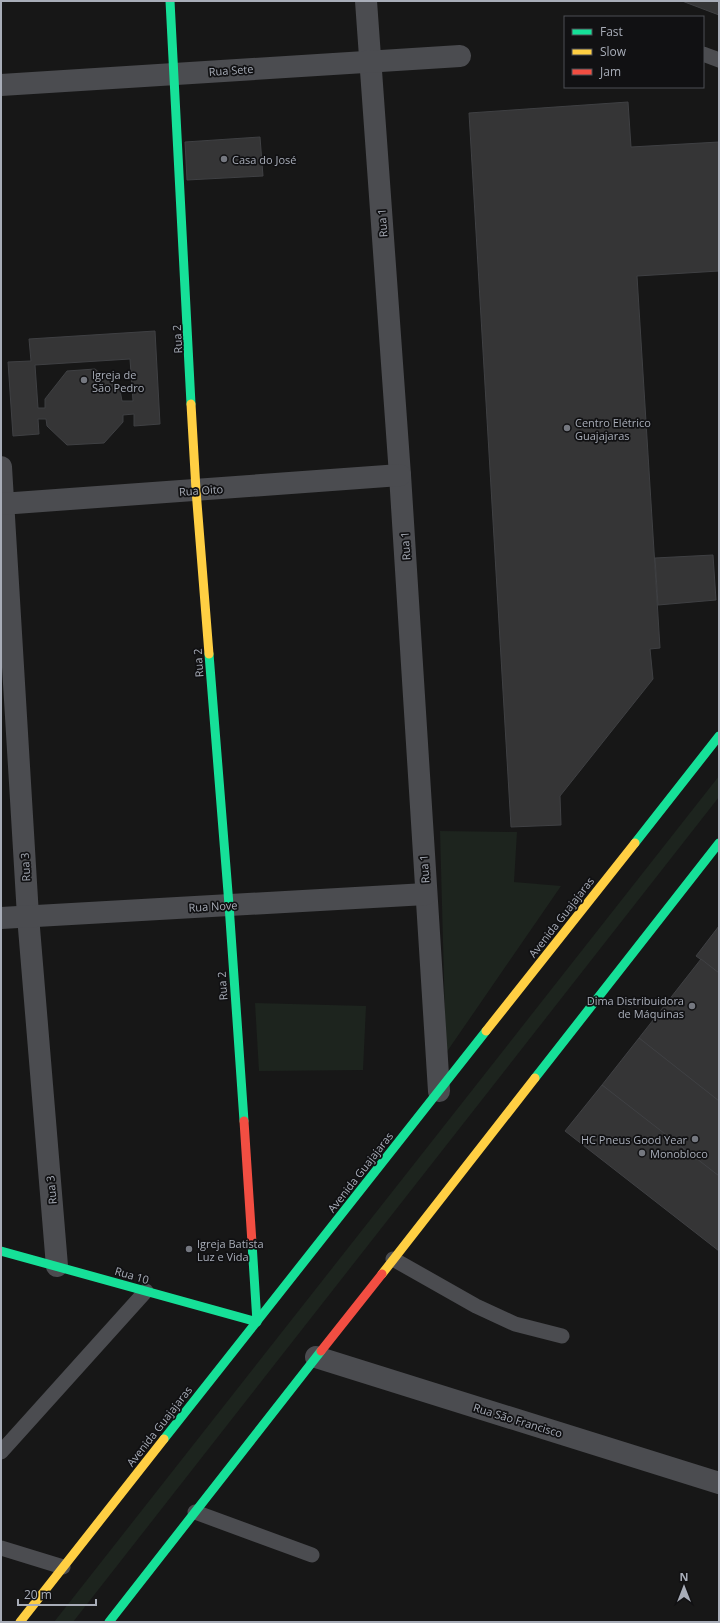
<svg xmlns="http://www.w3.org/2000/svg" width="720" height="1623" font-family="'Open Sans',sans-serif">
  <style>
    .green { fill: #1d241e }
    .building { fill: #353536; stroke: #3f4043; fill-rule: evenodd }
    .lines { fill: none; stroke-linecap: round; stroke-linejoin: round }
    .lane { stroke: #4b4c50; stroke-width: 15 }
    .street { stroke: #4b4c50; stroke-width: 22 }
    .fast { stroke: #16e098; stroke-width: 9 }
    .slow { stroke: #ffcf43; stroke-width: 9 }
    .jam { stroke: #f24e42; stroke-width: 9 }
    .poi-dot { fill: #757880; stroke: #111113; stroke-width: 1.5 }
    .labels { text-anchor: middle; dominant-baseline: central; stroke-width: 3.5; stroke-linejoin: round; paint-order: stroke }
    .street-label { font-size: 11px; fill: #a8adb8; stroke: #111113 }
    .poi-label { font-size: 11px; fill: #a8adb8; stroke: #111113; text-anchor: start }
  </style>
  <rect width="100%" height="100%" fill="#171717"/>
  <g class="green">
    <path d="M 719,776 L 719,797 L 73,1622 L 54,1622 Z"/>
    <path d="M 440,831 L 517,832 L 514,882 L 561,886 L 446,1053 Z"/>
    <path d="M 255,1003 L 366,1006 L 363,1070 L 259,1071 Z"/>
  </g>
  <g class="building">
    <path d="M 682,1 L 719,1 L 719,15 Z"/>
    <path d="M 628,102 L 631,147 L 719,142 L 719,271 L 637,276 L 660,648 L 650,649 L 653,679 L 560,796 L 561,825 L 511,827 L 469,113 Z"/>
    <path d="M 260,137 L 263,176 L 187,180 L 185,142 Z"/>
    <path d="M 155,331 L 160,424 L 134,426 L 134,414 L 123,415 L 123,422 L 104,443 L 67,445 L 47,426 L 46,419 L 38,419 L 39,434 L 13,436 L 8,362 L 31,361 L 29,339 ZM 130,359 L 133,401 L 122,401 L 120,390 L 95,369 L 67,371 L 45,399 L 45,408 L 38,408 L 35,365 Z"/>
    <path d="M 713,555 L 716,600 L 658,605 L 655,558 Z"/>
    <path d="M 719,926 L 719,973 L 696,956 Z"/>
    <path d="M 701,959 L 719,973 L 719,1101 L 639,1038 Z"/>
    <path d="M 639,1038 L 719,1101 L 719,1176 L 602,1085 Z"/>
    <path d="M 602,1085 L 719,1176 L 719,1251 L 565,1131 Z"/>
  </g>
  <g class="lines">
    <g class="lane">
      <path d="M 703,54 L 719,60"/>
      <path d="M 393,1259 L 476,1306 L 515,1324 L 562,1336"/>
      <path d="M 1,1452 L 146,1291"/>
      <path d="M 195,1512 L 312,1555"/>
      <path d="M 1,1548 L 63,1567"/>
    </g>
    <g class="street">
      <path d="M 366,1 L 400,475 L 439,1091"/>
      <path d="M 1,85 L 460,56"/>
      <path d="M 1,467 L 28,916 L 57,1266"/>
      <path d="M 1,504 L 400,475"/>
      <path d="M 1,918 L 426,894"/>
      <path d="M 316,1357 L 719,1483"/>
    </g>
    <g class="fast">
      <path d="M 170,1 L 191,404"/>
      <path d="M 209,654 L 229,905 L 244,1121"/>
      <path d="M 635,843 L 719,736"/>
      <path d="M 535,1078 L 719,843"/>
      <path d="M 1,1251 L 257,1322 L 252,1243"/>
      <path d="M 164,1439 L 486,1031"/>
      <path d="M 109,1622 L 321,1351"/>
    </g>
    <g class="slow">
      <path d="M 191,404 L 196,490 L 209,654"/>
      <path d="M 486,1031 L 635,843"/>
      <path d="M 382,1274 L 535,1078"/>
      <path d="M 20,1622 L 164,1439"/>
    </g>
    <g class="jam">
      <path d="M 244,1121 L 252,1243"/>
      <path d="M 321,1351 L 382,1274"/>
    </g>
  </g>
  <g class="poi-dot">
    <circle cx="224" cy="159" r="4"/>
    <circle cx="84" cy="380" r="4"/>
    <circle cx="567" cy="428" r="4"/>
    <circle cx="692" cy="1006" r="4"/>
    <circle cx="695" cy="1139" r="4"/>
    <circle cx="642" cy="1153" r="4"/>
    <circle cx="189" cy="1249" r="4"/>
  </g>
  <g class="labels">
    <g class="street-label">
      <text transform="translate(231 70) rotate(-4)">Rua Sete</text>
      <text transform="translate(382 223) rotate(-94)">Rua 1</text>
      <text transform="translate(177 339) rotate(-93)">Rua 2</text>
      <text transform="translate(201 490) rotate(-4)">Rua Oito</text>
      <text transform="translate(405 546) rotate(-94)">Rua 1</text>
      <text transform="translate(198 663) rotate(-94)">Rua 2</text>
      <text transform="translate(25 867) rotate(-93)">Rua 3</text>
      <text transform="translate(424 869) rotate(-94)">Rua 1</text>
      <text transform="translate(213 906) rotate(-3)">Rua Nove</text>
      <text transform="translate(561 917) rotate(-52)">Avenida Guajajaras</text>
      <text transform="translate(222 986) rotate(-94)">Rua 2</text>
      <text transform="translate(360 1172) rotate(-52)">Avenida Guajajaras</text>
      <text transform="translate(51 1190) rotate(-95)">Rua 3</text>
      <text transform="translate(132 1275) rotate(16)">Rua 10</text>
      <text transform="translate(518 1420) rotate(17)">Rua São Francisco</text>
      <text transform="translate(159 1426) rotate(-52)">Avenida Guajajaras</text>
    </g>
    <g class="poi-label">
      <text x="232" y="159">Casa do José</text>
      <text x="92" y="374">Igreja de<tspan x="92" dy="13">São Pedro</tspan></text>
      <text x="575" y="422">Centro Elétrico<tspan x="575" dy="13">Guajajaras</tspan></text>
      <text x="684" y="1000" text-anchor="end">Dima Distribuidora<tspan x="684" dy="13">de Máquinas</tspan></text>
      <text x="687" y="1139" text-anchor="end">HC Pneus Good Year</text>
      <text x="650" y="1153">Monobloco</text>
      <text x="197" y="1243">Igreja Batista<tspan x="197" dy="13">Luz e Vida</tspan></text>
    </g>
  </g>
  <rect width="720" height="1623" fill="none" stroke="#a8adb8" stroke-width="4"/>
  <rect x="564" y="16" width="140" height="72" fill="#111113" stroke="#4d4f55"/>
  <rect x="572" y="29" width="20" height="6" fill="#16e098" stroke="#4d4f55"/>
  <text x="600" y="36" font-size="12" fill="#a8adb8">Fast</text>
  <rect x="572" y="49" width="20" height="6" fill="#ffcf43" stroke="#4d4f55"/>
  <text x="600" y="56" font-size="12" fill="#a8adb8">Slow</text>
  <rect x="572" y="69" width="20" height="6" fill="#f24e42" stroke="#4d4f55"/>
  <text x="600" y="76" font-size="12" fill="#a8adb8">Jam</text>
  <g transform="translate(684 1587)" stroke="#111113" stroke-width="3" paint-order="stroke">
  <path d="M0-3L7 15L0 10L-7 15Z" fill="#a8adb8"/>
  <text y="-6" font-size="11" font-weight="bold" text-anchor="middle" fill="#a8adb8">N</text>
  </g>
  <path d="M18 1599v6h78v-6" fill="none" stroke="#a8adb8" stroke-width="2"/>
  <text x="24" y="1599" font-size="12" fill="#a8adb8" stroke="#111113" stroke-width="3" paint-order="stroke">20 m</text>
</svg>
